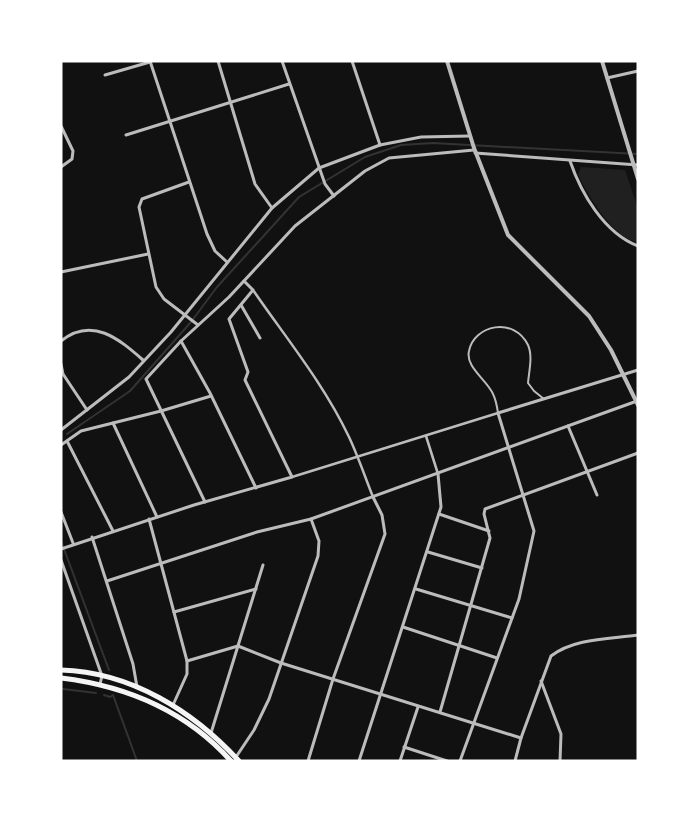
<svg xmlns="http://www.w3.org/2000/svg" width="699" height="822" font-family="'DM Sans',sans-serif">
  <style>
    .green { fill: #202020 }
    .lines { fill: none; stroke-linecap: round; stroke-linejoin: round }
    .stream { stroke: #333; stroke-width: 2 }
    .service { stroke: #bcbcbc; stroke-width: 2 }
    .pedestrian { stroke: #bcbcbc; stroke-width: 2.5 }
    .minor { stroke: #bcbcbc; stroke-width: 3 }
    .tertiary { stroke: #bcbcbc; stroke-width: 4 }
    .trunk { stroke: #f5f5f5; stroke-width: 5 }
  </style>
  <rect width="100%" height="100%" fill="#111"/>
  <path class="green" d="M 581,167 L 625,170 L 638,209 L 638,242 C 615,241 586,193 578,174 Z"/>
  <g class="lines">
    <g class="stream">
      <path d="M 67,434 L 130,391 L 191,322 L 217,287 L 299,197 L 365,157 L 401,145 L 433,143 L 638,154"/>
      <path d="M 61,541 L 109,670"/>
      <path d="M 63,689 L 96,693"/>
      <path d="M 104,695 L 110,697 L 113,695 L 137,761"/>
    </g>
    <path class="service" d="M 498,413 C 497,406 496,400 493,394 C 487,380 465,367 469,351 C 474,325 514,316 528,345 C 533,356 529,371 528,383 L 534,391 L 544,399"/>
    <g class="pedestrian">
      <path d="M 253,290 C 286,338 324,384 349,437 C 358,456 365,477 373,497"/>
      <path d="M 426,436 L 438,474"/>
      <path d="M 292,477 L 498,413"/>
    </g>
    <g class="minor">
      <path d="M 150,61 L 207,234 L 215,251 L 227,262"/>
      <path d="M 218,61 L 255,184 L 272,208"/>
      <path d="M 282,61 L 325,184 L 334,196"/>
      <path d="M 352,61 L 380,145"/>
      <path d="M 105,75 L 150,62"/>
      <path d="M 607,78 L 638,71"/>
      <path d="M 61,126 L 73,151 L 72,159 L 61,167"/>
      <path d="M 126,135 L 289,84"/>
      <path d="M 475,153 L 638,165"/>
      <path d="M 570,161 C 581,193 604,233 638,246"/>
      <path d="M 189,182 L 142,199 L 139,207 L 156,287 L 164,299 L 198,325"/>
      <path d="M 61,272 L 148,254"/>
      <path d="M 241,305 L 260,338"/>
      <path d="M 61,341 C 92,316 119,339 143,360"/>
      <path d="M 181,341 L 210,393 L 256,488"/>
      <path d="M 61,364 L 63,374 L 87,410"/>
      <path d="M 113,423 L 157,517"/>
      <path d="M 568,426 L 597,495"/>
      <path d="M 61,430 L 129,377 L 171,332 L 272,208 L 319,168 L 380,145 L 421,137 L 469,136"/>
      <path d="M 67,441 L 113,531"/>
      <path d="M 61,445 L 81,431 L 161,411 L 211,396"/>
      <path d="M 205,502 L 146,379 L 181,341 L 229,297 L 295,226 L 365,171 L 389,158 L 474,150"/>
      <path d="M 61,512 L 73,543"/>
      <path d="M 439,514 L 489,531"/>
      <path d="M 149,519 L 187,661 L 187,674 L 173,705"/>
      <path d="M 92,537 L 133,664 L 137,687"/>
      <path d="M 61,549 L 194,505 L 292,477 L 245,380 L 248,372 L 229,319 L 253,290 L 244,281"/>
      <path d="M 428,552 L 482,568"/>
      <path d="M 61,560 L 102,676 L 100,684"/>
      <path d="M 107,581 L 257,532 L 311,519 L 637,401"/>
      <path d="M 416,589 L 512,618"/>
      <path d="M 174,612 L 256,589"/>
      <path d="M 403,627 L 497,658"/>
      <path d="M 187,661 L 238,646 L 281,663 L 521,738"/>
      <path d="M 541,681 L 561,734 L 560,761"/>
      <path d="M 440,712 L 490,538 L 484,514 L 485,509 L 638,453"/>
      <path d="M 211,733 L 263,565"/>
      <path d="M 404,747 L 447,761"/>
      <path d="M 236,757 L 254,730 L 269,699 L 318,556 L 319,541 L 311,519"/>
      <path d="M 308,761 L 333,679 L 385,534 L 382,515 L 373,497"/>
      <path d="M 359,761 L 441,507 L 438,474"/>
      <path d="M 400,761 L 418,707"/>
      <path d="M 460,761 L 519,599 L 534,531 L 498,413 L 638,370"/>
      <path d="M 515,761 L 521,738 L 551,656 C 574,638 610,639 638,635"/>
    </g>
    <g class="tertiary">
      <path d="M 447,61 L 474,148 L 508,235 L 589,316 L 611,350 L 638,405"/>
      <path d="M 602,61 L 638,179"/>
    </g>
    <g class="trunk">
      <path d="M 61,670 C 131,672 193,711 239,761"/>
      <path d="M 61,678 C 127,686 186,711 231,761"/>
    </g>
  </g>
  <rect width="699" height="822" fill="none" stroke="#ffffff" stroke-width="125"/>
</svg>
